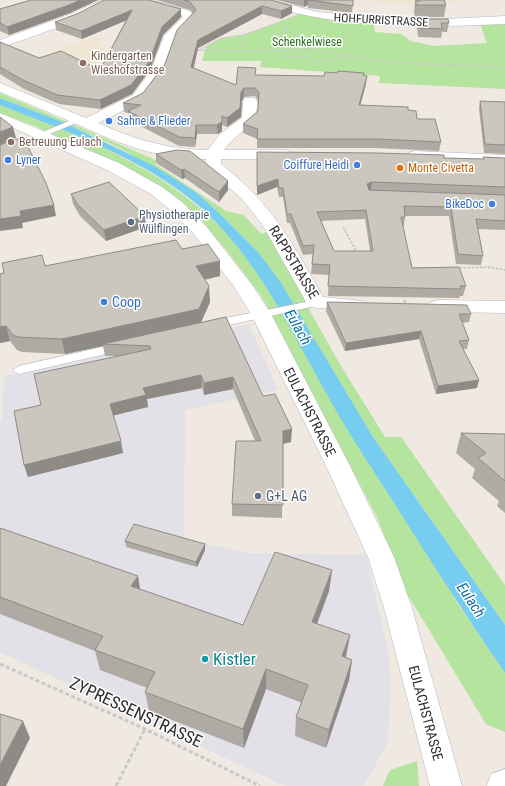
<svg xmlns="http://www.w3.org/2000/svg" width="505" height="786" font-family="'Roboto Condensed',sans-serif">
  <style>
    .industrial { fill: #e3e1e8 }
    .education { fill: #f0e6d1 }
    .green { fill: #b5e49e }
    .water { fill: #76cdef }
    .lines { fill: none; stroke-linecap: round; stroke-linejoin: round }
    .lane-casing { stroke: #b4b7c1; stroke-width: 1 }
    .street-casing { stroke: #b4b7c1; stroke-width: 1 }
    .secondary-casing { stroke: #b4b7c1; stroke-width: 1 }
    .path-far3 { stroke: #c9c9c9; stroke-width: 1.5; stroke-dasharray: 2 1; stroke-linecap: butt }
    .path-far2 { stroke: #c9c9c9; stroke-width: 2; stroke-dasharray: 2.5 1.5; stroke-linecap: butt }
    .path-far1 { stroke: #c9c9c9; stroke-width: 2.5; stroke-dasharray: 3 2; stroke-linecap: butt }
    .path { stroke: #c9c9c9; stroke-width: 3; stroke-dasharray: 4 2.5; stroke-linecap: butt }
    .lane { fill: #fff; fill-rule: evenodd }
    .street { fill: #fff; fill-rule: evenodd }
    .secondary { fill: #fff; fill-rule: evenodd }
    .wall { fill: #afaba4; fill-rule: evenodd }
    .shaded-wall { fill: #8e8b86 }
    .building { fill: #cbc7bf; stroke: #8e8b86; fill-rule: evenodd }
    .education-dot { fill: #8d6e63; stroke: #fff; stroke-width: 1.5 }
    .shop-dot { fill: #3f7fe0; stroke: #fff; stroke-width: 1.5 }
    .food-dot { fill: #e8710a; stroke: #fff; stroke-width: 1.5 }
    .service-dot { fill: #5c6f8a; stroke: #fff; stroke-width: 1.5 }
    .culture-dot { fill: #0f9aa8; stroke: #fff; stroke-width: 1.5 }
    .labels { text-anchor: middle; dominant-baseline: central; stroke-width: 3; stroke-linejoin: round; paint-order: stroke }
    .far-street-label { font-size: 12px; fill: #2e2e2e; stroke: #fff }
    .far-park-label { font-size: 12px; fill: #2c6d1c; stroke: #fff }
    .far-education-label { font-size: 12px; fill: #785e54; stroke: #fff; text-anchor: start }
    .far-shop-label { font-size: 12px; fill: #366cbe; stroke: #fff; text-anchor: start }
    .far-food-label { font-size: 12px; fill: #c56008; stroke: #fff; text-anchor: start }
    .far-service-label { font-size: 12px; fill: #4e5e75; stroke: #fff; text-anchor: start }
    .street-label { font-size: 14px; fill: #2e2e2e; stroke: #fff }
    .shop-label { font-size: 14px; fill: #366cbe; stroke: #fff; text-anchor: start }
    .service-label { font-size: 14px; fill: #4e5e75; stroke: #fff; text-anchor: start }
    .water-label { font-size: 15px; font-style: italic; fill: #0e6da2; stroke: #fff }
    .near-culture-label { font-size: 17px; fill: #0d838f; stroke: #fff; text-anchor: start }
    .near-street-label { font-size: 17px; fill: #2e2e2e; stroke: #fff }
  </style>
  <rect width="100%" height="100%" fill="#efe9e1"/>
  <path class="industrial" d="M 249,324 L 278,390 L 185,410 L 184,539 L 249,553 L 356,555 L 366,554 L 388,650 L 391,679 L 388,742 L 364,786 L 285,786 L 0,652 L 0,421 L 2,418 L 4,376 Z"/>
  <g class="education">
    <path d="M 354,0 L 491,0 L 407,4 Z"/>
    <path d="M 95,37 L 104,39 L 99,46 L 124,56 L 108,76 L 14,84 L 32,72 L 61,57 L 49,52 Z"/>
  </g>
  <g class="green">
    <path d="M 302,13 L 373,20 L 375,32 L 401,34 L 411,41 L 434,46 L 487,43 L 479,21 L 505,20 L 505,89 L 379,83 L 380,76 L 260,67 L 261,61 L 202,61 L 206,47 L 222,38 L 243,35 Z"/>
    <path d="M 0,93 L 158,161 L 155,164 L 226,211 L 244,215 L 261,234 L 272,231 L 311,313 L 341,366 L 385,437 L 401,437 L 505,585 L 505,625 L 373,437 L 281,284 L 259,253 L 223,217 L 197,193 L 120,148 L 65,123 L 0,98 Z"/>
    <path d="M 0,105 C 83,137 160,166 224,230 C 242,248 257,272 271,293 L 458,604 L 505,673 L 505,732 L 486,724 L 406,592 L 377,517 L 262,297 L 224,247 L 200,221 L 131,171 L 37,127 L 0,113 Z"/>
    <path d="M 417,761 L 419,786 L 383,786 L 390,770 Z"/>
  </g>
  <path class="water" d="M 0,98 L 65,123 L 154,166 L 197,193 L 223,217 L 259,253 L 281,283 L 373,437 L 505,625 L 505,673 C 465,615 428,557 391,498 C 373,470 355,443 338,414 C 296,342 263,263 199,206 C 144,159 67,131 0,105 Z"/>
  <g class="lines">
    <defs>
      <g id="lane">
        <path d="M 69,121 L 76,123 L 45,136 L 38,134 Z"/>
        <path d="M 316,300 L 320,301 L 321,303 L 320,305 L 211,329 L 206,325 L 211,321 Z"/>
        <path d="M 119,343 L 125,347 L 123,350 L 19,374 L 13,370 L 19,366 Z"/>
      </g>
      <g id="street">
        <path d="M 102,0 L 117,0 L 79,20 L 0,48 L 0,40 L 71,14 Z"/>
        <path d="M 133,0 L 152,0 L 190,11 L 195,18 L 176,37 L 164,72 L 143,101 L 98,123 C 136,140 166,149 208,150 L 219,135 L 242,118 L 243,101 L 245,98 L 255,98 L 257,101 L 256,120 L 230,142 L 224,150 L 286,150 L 292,152 L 294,155 L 292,158 L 286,160 L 221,159 L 221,164 C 272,204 292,242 323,297 L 363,301 L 366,305 L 363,309 L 356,311 L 309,307 L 262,224 L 242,199 L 207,168 L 205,165 L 206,159 C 153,158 120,144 74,123 C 49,112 25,102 0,92 L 0,83 L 86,118 L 133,95 L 151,71 L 164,36 L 183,17 L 182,15 L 135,2 Z"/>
        <path d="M 253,0 L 271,0 L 318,12 L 380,18 L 444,19 L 505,16 L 505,24 C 417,28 340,29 255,2 Z"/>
        <path d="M 0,113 L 119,163 L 162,187 L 182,202 L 206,226 L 252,285 L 271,314 L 351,468 L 394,557 L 412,608 L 462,786 L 430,786 L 384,608 L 368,557 L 327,468 L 251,314 L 233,285 L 194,234 L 170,210 L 151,194 L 107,170 L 0,122 Z"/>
        <path d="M 414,151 L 505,155 L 505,165 L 408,159 L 406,156 L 408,153 Z"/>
        <path d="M 438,300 L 505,301 L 505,313 L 438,312 L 431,310 L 428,306 L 431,302 Z"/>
      </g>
      <path id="secondary" d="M 505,769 L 505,786 L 487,786 L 491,774 Z"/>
    </defs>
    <use href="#lane" class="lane-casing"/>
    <use href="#street" class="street-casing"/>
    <use href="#secondary" class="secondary-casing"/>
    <g class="path-far3">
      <path d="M 283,22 L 288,31 L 274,36 C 283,43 298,39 312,50"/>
      <path d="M 194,50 L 236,51 L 242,47 L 243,35 L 282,22"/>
      <path d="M 199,50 L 222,38 L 243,35"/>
      <path d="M 276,50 L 284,57 L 306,57 L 316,61 L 350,57"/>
      <path d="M 236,51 L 312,50 L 398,63 L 498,67 L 505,69"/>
    </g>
    <g class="path-far2">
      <path d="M 343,227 L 358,254"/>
      <path d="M 410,268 L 425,268"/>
      <path d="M 456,268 L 488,267 L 505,270"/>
    </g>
    <path class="path-far1" d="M 403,295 L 406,306"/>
    <g class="path">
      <path d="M 0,664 L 145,729 L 260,786"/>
      <path d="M 116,786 L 145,729"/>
    </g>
    <use href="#lane" class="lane"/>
    <use href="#street" class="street"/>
    <use href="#secondary" class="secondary"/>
  </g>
  <g class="wall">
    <path d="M 31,0 L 98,0 L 70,13 L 9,35 L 0,31 L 0,9 Z"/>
    <path d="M 157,0 L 271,0 L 292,13 L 281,19 L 262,14 L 198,48 L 193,68 L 236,85 L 256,75 L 324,76 L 337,73 L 364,73 L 364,75 L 366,84 L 360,105 L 408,110 L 441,142 L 439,151 L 376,148 L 257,148 L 257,139 L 243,133 L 243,124 L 258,111 L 258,101 L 255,96 L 244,97 L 242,101 L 241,117 L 227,127 L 222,125 L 222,131 L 218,134 L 197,134 L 195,147 L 179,146 L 129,120 L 128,113 L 124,112 L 123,103 L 143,93 L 165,64 L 193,13 L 190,10 Z"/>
    <path d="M 277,0 L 353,0 L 352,13 L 308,8 L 308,5 L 304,7 Z"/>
    <path d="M 415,0 L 444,0 L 446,5 L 444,17 L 415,17 L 414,13 Z"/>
    <path d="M 181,9 L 181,17 L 163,35 L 150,70 L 132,94 L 101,109 L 59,104 L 24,89 L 0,74 L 0,42 L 39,58 L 100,70 L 126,20 L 82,39 L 56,30 L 55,22 L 79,13 Z"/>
    <path d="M 418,19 L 449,23 L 447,32 L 442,32 L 441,38 L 418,37 L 417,27 Z"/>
    <path d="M 480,101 L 505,102 L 505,154 L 484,153 L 479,109 Z"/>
    <path d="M 257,152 L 483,159 L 483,157 L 505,158 L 505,230 L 478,229 L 483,256 L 481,265 L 456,264 L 449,216 L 405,216 L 404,226 L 403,226 L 412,268 L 466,286 L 463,296 L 460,296 L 459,298 L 328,296 L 329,275 L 311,274 L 313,254 L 303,255 L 290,223 L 287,223 L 283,197 L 279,197 L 277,187 L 257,195 ZM 365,219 L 370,251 L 334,251 L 321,221 Z"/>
    <path d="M 156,154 L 228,190 L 219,202 L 185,178 L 182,179 L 156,163 Z"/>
    <path d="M 71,194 L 146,227 L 106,241 L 80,216 L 73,204 Z"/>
    <path d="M 182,249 L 220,276 L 205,280 L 210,302 L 201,323 L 263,396 L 291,442 L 283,443 L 282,518 L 232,516 L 232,504 L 255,441 L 233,389 L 204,395 L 202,388 L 147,399 L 148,407 L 113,415 L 123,453 L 28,477 L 24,465 L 41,405 L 116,356 L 105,356 L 103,346 L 65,354 L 22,352 L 17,350 L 10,341 L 0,343 L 0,274 L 45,266 Z"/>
    <path d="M 327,302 L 471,314 L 469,322 L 462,323 L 469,340 L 467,349 L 463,349 L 477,388 L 436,394 L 419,339 L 345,351 L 326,311 Z"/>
    <path d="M 461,433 L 505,434 L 505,513 L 497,506 L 499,501 L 472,478 L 475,469 L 456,453 Z"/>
    <path d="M 0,528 L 138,576 L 140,589 L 243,625 L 332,570 L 329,591 L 317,624 L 350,635 L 346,657 L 352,660 L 349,680 L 326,748 L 295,736 L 296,717 L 302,703 L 266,689 L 244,748 L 149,711 L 145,692 L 147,688 L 100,670 L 95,651 L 0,614 Z"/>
    <path d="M 125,541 L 205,550 L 197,567 L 126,547 Z"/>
  </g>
  <g class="shaded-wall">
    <path d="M 80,0 L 98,0 L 70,13 L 9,35 L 7,27 Z"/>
    <path d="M 304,0 L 308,0 L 308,5 L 304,7 Z"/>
    <path d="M 262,6 L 262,14 L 198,48 L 192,76 L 191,67 L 198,40 Z"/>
    <path d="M 292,6 L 292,13 L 281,19 L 281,11 Z"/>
    <path d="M 181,9 L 181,17 L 163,35 L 150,70 L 132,94 L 101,109 L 100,100 L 162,27 Z"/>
    <path d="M 132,10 L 132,18 L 82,39 L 81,31 Z"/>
    <path d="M 367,76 L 366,84 L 358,114 L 359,105 Z"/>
    <path d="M 244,88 L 244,97 L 242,101 L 241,117 L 227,127 L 227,118 Z"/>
    <path d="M 222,116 L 222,131 L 218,134 L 217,125 Z"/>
    <path d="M 196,125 L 197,134 L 195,147 L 195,138 Z"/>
    <path d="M 13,127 L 16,138 L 0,145 L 0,132 Z"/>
    <path d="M 184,169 L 185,178 L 182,179 L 181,170 Z"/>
    <path d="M 278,179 L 277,187 L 257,195 L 257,186 Z"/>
    <path d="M 228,181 L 228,190 L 219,202 L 219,192 Z"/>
    <path d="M 372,182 L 371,190 L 366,193 L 367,184 Z"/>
    <path d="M 54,205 L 56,216 L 22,223 L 23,228 L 0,231 L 0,219 L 20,211 Z"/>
    <path d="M 145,216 L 146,227 L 106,241 L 104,230 Z"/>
    <path d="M 220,261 L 220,276 L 197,281 L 196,266 Z"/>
    <path d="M 209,286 L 210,302 L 200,324 L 103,344 L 103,346 L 65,354 L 62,339 Z"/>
    <path d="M 6,326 L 10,341 L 0,343 L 0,327 Z"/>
    <path d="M 421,331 L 419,339 L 345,351 L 346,343 Z"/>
    <path d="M 201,375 L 202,388 L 147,399 L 148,407 L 112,416 L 110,404 L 143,388 Z"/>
    <path d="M 233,377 L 233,389 L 204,395 L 204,383 Z"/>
    <path d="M 479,380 L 477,388 L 436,394 L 438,386 Z"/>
    <path d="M 292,429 L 291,442 L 283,444 L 283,431 Z"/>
    <path d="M 121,441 L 123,453 L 28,477 L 24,465 Z"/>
    <path d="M 205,544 L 205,550 L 197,567 L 196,562 Z"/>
    <path d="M 332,570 L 329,591 L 310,642 L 312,622 Z"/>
    <path d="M 138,576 L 141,597 L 131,586 Z"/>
    <path d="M 350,635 L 346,655 L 339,676 L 342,656 Z"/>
    <path d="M 352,660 L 349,680 L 326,748 L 329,730 Z"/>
    <path d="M 266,669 L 266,689 L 244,748 L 243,729 Z"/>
    <path d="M 23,721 L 30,738 L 6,786 L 0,786 L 0,765 Z"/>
  </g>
  <g class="building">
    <path d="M 31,0 L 80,0 L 69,5 L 7,27 L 0,23 L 0,9 Z"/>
    <path d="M 104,0 L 149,0 L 181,9 L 162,27 L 149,62 L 131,85 L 100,100 L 57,95 L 23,80 L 0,67 L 0,42 L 39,58 L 61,51 L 100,70 L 132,10 L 81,31 L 55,22 L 79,13 Z"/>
    <path d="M 184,0 L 271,0 L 292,6 L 281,11 L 262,6 L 198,40 L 191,67 L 236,85 L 238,67 L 256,68 L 255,75 L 324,76 L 325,72 L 337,73 L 338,71 L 364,73 L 363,75 L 367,76 L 359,105 L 408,107 L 408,110 L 416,111 L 417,119 L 435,119 L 441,142 L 377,139 L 257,139 L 258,129 L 243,124 L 258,111 L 259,92 L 255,88 L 244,88 L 241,92 L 240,108 L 227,118 L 222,116 L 222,122 L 217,125 L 196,125 L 195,138 L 179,137 L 128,111 L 141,105 L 123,103 L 143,93 L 165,64 L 177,30 L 196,10 L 190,2 Z"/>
    <path d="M 308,0 L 353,0 L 353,6 Z"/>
    <path d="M 420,0 L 444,0 L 446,5 L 416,5 L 416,1 L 420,1 Z"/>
    <path d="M 418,19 L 448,19 L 449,23 L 441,23 L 442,29 L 420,28 Z"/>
    <path d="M 480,101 L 505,102 L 505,145 L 485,144 Z"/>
    <path d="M 0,117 L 13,127 L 0,132 Z"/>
    <path d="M 23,137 L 46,183 L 54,205 L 20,211 L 21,216 L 0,219 L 0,145 Z"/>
    <path d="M 177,150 L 190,151 L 228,181 L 219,192 L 184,169 L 181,170 L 156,154 Z"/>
    <path d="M 257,152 L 377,153 L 444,155 L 444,158 L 484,159 L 483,157 L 505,158 L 505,187 L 372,182 L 367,184 L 369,190 L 505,195 L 505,221 L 476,219 L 483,256 L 458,254 L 451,207 L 404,206 L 405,217 L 401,217 L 412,268 L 459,267 L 466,286 L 460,286 L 461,289 L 328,286 L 330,265 L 312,264 L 314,245 L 303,246 L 291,214 L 287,214 L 283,188 L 279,188 L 278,179 L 257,186 ZM 366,210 L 373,251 L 334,251 L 317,212 Z"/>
    <path d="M 109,182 L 145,216 L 104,230 L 78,205 L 71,194 Z"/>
    <path d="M 176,240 L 182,249 L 208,244 L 220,261 L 196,266 L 209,286 L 199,309 L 62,339 L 18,337 L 13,335 L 6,326 L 0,327 L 0,274 L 4,273 L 2,263 L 42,255 L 45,266 Z"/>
    <path d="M 327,302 L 467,305 L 471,314 L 459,314 L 469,340 L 459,341 L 479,380 L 438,386 L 421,331 L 346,343 Z"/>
    <path d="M 226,317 L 263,396 L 275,394 L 292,429 L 283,431 L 283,505 L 232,504 L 236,441 L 261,441 L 233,377 L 204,383 L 201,375 L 143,388 L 146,395 L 110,404 L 121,441 L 24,465 L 14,411 L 41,405 L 34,374 L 151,349 L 150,346 L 103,344 Z"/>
    <path d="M 461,433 L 505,434 L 505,481 L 478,458 L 486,453 Z"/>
    <path d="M 134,524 L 205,544 L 196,562 L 125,541 Z"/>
    <path d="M 0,528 L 138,576 L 131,586 L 243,625 L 275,552 L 332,570 L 312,622 L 350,635 L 342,656 L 352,660 L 329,730 L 296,717 L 308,685 L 266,669 L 243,729 L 145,692 L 155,672 L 95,650 L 103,636 L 0,597 Z"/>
    <path d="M 0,714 L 23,721 L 0,765 Z"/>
  </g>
  <g class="education-dot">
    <circle cx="83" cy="63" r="4"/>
    <circle cx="11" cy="142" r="4"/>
  </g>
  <g class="shop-dot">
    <circle cx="109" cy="121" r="4"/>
    <circle cx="8" cy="160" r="4"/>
    <circle cx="357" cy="165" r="4"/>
    <circle cx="492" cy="204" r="4"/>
    <circle cx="104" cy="302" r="4"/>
  </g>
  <circle class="food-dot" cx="400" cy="168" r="4"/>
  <g class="service-dot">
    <circle cx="131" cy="222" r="4"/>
    <circle cx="258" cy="496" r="4"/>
  </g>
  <circle class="culture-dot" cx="205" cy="659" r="4"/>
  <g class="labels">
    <g class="far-street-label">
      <text transform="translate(381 20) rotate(3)">HOHFURRISTRASSE</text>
    </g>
    <g class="far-park-label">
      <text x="307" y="42">Schenkelwiese</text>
    </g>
    <g class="far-education-label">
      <text x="91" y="56">Kindergarten<tspan x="91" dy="14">Wieshofstrasse</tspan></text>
      <text x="19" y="142">Betreuung Eulach</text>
    </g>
    <g class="far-shop-label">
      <text x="117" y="121">Sahne &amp; Flieder</text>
      <text x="16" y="160">Lyner</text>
      <text x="349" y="165" text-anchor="end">Coiffure Heidi</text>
      <text x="484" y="204" text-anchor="end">BikeDoc</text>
    </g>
    <g class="far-food-label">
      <text x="408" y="168">Monte Civetta</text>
    </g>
    <g class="far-service-label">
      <text x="139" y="215">Physiotherapie<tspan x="139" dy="14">Wülflingen</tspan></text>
    </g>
    <g class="street-label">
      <text transform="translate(294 262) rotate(59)">RAPPSTRASSE</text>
      <text transform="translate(310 412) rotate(63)">EULACHSTRASSE</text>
      <text transform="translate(426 713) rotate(75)">EULACHSTRASSE</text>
    </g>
    <g class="shop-label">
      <text x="112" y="302">Coop</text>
    </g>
    <g class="service-label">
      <text x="266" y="496">G+L AG</text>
    </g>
    <g class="water-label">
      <text transform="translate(298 327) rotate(60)">Eulach</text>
      <text transform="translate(471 600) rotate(56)">Eulach</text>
    </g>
    <g class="near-culture-label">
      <text x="213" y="659">Kistler</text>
    </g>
    <g class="near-street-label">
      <text transform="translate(136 712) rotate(25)">ZYPRESSENSTRASSE</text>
    </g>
  </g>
</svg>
